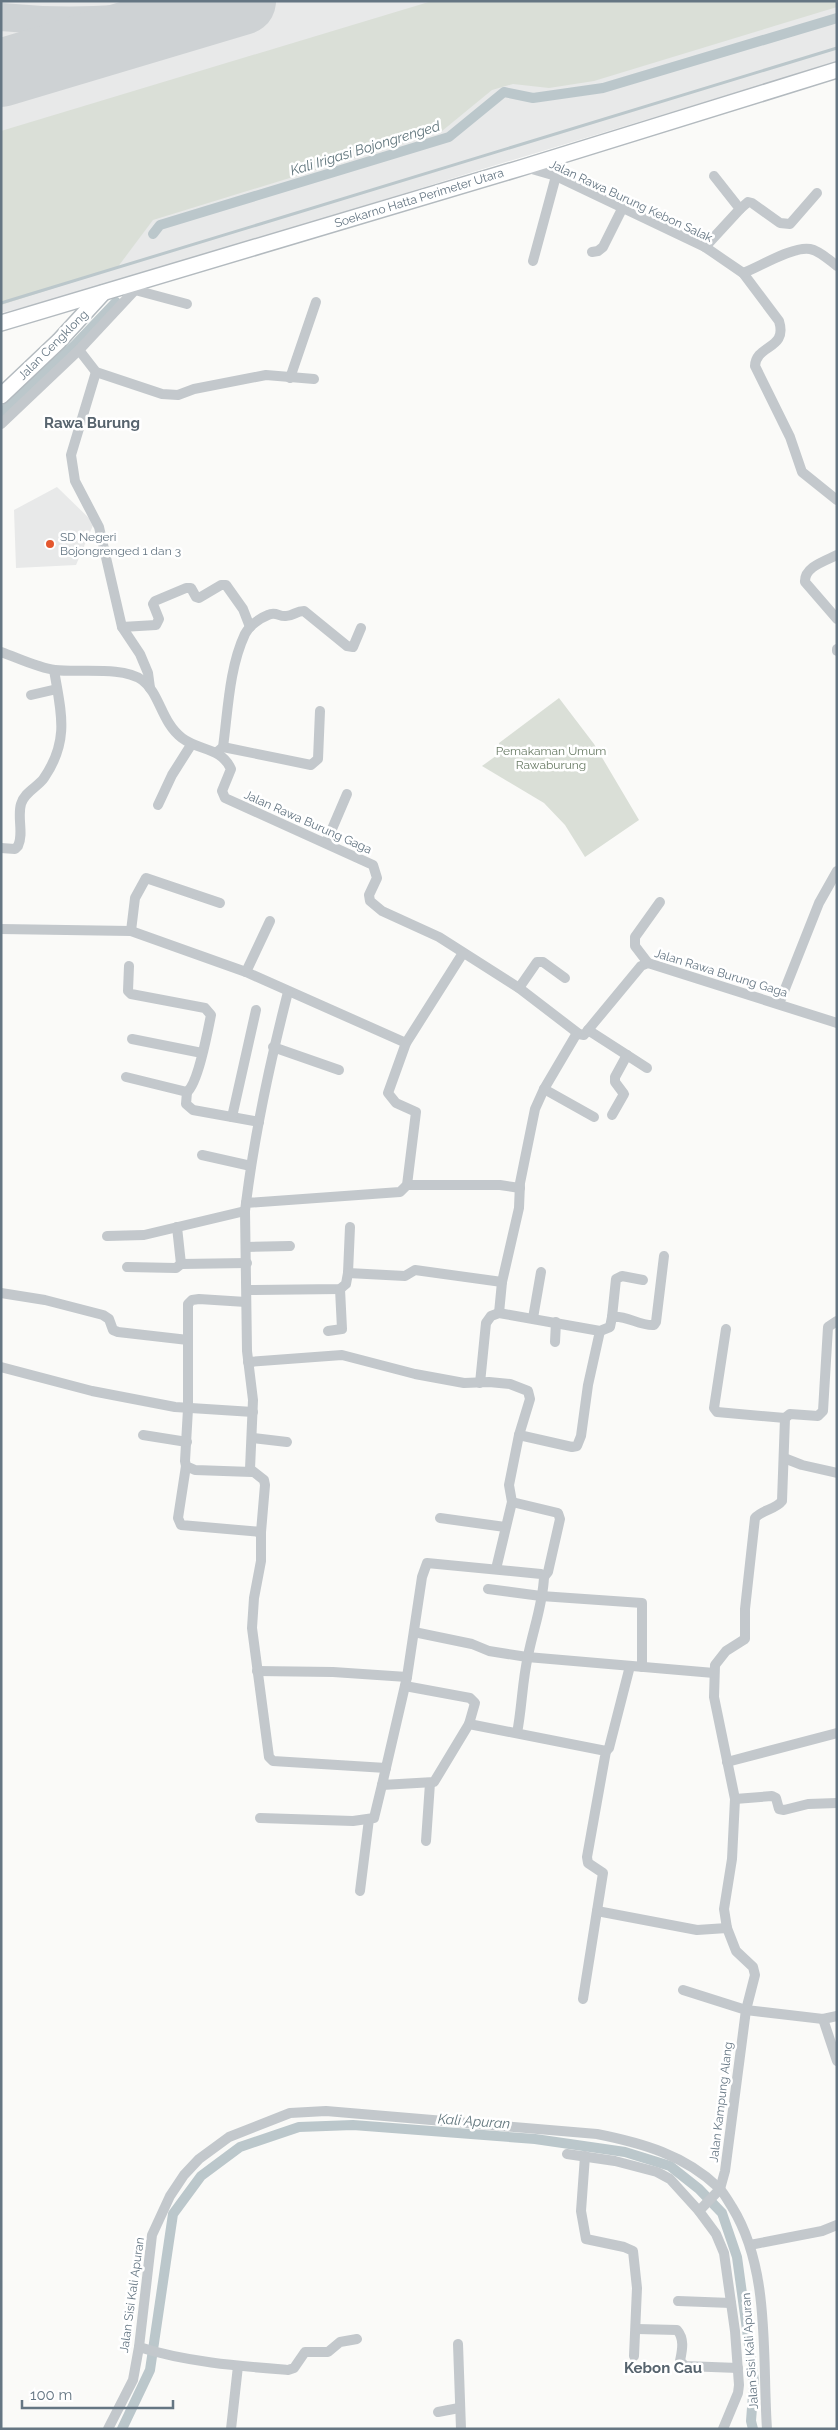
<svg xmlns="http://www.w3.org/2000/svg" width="838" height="2430" font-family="Raleway,sans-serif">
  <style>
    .built { fill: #e8e9e9 }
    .green { fill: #dadfd7 }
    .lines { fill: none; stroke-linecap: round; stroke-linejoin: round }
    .stream { stroke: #bbc7cb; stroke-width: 3 }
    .canal { stroke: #bbc7cb; stroke-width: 10 }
    .taxiway { stroke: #ced2d4; stroke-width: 28 }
    .runway { stroke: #ced2d4; stroke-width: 68 }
    .secondary-casing { stroke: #b3babf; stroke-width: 18 }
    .street { stroke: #c3c8cc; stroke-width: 10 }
    .secondary { stroke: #fff; stroke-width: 15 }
    .poi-dot { fill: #e4572e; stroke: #fff; stroke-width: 2 }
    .labels { text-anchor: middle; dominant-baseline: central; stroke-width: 5; stroke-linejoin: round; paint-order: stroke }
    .street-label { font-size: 12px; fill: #657683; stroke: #fff }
    .poi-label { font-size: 12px; fill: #657683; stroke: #fff; text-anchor: start }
    .park-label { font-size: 12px; fill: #687a64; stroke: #fff }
    .water-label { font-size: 14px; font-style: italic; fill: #60757c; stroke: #fff }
    .quarter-label { font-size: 15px; font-weight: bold; fill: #57646e; stroke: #fff }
  </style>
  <rect width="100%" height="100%" fill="#fafaf8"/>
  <g class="built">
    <path d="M 1,1 L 837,1 L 837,62 L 473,172 L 102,287 L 1,313 Z"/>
    <path d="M 57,487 L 94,523 L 76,565 L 16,568 L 14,510 Z"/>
  </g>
  <g class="green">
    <path d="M 432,1 L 837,1 L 837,7 L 594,81 L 549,88 L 513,84 L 492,90 L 442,131 L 153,220 L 117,268 L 1,305 L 1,131 Z"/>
    <path d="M 559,698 L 594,744 L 639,820 L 585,857 L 565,825 L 544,803 L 482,766 L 500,753 L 499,743 Z"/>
  </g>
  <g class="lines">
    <path class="stream" d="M 1,303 L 837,48"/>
    <g class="canal">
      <path d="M 153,234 L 160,225 L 449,137 L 504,92 L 533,98 L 603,88 L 837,18"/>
      <path d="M 1,413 L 75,345 L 116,302"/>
      <path d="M 122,2429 L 150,2370 L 173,2214 L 201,2176 L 240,2147 L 299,2127 L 353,2125 L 535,2139 L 625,2152 L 670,2166 L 699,2189 L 722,2213 L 737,2257 L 754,2381 L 751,2421 L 753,2429"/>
    </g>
    <path class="taxiway" d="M 1,17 C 81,25 159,19 238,1"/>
    <path class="runway" d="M 1,73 L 242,1"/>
    <defs>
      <g id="secondary">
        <path d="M 1,323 L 524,167 L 837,70"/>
        <path d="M 1,396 L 59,341 L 103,293"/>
      </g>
    </defs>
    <use href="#secondary" class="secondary-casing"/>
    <g class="street">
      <path d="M 525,167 L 556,176 L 705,247 L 743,273 L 779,321 C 788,350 756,344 755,366 L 790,437 L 802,472 L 837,500"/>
      <path d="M 740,209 L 748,202 L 752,203 L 780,223 L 790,224 L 817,193"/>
      <path d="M 705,247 L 740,209 L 714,176"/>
      <path d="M 592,252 L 598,251 L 603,247 L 622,209"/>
      <path d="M 533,261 L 556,176"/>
      <path d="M 743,273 C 759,267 793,246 810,249 C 820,251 829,260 837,266"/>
      <path d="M 133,286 L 135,290 L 187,304"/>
      <path d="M 79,350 L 96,372 L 162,394 L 178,395 L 194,389 L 266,375 L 314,379"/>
      <path d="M 96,372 L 71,455 L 75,481 L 99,527 L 122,627 L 140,654 L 148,673 L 150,688"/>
      <path d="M 290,378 L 316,302"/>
      <path d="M 1,424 L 79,350 L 135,290"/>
      <path d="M 837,555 C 825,561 804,567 805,582 L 837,619"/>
      <path d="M 122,627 L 156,625 L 159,619 L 153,604 L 155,601 L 186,588 L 191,588 L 196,597 L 199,598 L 221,585 L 226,585 L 243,609 L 250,627"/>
      <path d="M 837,649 L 837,651"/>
      <path d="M 1,652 C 18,658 38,668 55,670 C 79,673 122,666 142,680 C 160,693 161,722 182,738 C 199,751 221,747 231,769 L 222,791 L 225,798 L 373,865 L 377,878 L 369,895 L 370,901 L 382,911 L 439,937 L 519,988 L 579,1034 L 584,1035 L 588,1030 L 641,966 L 648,963 L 837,1023"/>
      <path d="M 31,695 L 57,689"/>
      <path d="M 223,747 L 311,765 L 318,759 L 320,711"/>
      <path d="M 217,752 L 223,747 C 228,711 229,668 245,634 C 249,626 260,618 268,615 C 276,611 279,617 286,616 C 293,616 296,611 304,611 L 347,646 L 353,647 L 361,628"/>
      <path d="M 158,805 L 172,775 L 191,745"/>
      <path d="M 326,843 L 347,794"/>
      <path d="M 1,848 L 15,849 L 18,846 C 24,834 17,817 21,804 C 24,792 38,787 44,778 C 70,740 61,712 54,670"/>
      <path d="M 1,929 L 131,931 L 246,972 L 406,1043"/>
      <path d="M 131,931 L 135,898 L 146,878 L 220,903"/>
      <path d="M 648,963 L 635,946 L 635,937 L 660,902"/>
      <path d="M 129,966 L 128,991 L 131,994 L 205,1008 L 211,1015 C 208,1030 198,1084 187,1092"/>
      <path d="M 246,972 L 270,921"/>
      <path d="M 519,988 L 537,962 L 543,962 L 565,978"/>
      <path d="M 779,1004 L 819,903 L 837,871"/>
      <path d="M 588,1030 L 647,1068"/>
      <path d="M 132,1039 L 202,1053"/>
      <path d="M 273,1047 L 339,1070"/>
      <path d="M 126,1077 L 187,1092 L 186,1104 L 193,1110 L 259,1122"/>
      <path d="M 544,1089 L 594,1117"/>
      <path d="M 612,1115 L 624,1094 L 615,1082 L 615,1077 L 627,1055"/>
      <path d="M 232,1117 L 256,1010"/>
      <path d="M 202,1155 L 251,1166"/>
      <path d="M 407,1185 L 500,1185 L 520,1188"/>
      <path d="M 246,1203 C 255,1131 270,1062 288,992"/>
      <path d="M 177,1227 L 181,1264 L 247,1263"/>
      <path d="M 107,1236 L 144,1235 L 245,1211"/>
      <path d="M 246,1247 L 290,1246"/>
      <path d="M 127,1267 L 176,1268 L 181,1264"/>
      <path d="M 348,1273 L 350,1227"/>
      <path d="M 247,1290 L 340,1289 L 346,1284 L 348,1273 L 405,1276 L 415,1270 L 502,1282"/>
      <path d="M 1,1293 L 45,1300 L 103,1315 L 109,1319 L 113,1330 L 118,1332 L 188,1340"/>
      <path d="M 246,1302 L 199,1299 L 192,1300 L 188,1304 L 188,1409 L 185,1461 L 186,1466 L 195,1470 L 252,1472"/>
      <path d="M 499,1313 L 502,1282 L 519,1208 L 520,1183 L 535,1109 L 544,1089 L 577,1033"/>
      <path d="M 612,1317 L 616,1279 L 622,1276 L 643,1280"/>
      <path d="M 533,1318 L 541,1272"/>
      <path d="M 837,1321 L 828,1327 L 823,1411 L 818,1416 L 790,1414 L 785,1418 L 782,1501 C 775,1510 763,1509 755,1518 L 745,1609 L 745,1639 L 726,1651 L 715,1665 L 714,1697 L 735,1799 L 732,1859 L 724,1909 L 727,1928 L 736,1951 L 753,1967 L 755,1975 L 746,2010 L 823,2019 L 837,2016"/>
      <path d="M 726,1329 L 714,1408 L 717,1412 L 785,1418"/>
      <path d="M 328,1331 L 342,1329 L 340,1289"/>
      <path d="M 555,1342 L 556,1322"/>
      <path d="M 248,1362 L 342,1355 L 415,1374 L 464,1383 L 489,1382 L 510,1384 L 528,1391 L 530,1399 L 519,1435 L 509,1485 L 512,1502 L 496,1569"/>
      <path d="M 1,1367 L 92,1391 L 175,1407 L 253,1412"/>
      <path d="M 480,1383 L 486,1323 L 491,1316 L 499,1313 L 600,1331 L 610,1327 L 612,1317 C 627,1315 639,1326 654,1325 L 656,1322 L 664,1256"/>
      <path d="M 143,1435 L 187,1442"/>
      <path d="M 519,1435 L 572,1447 L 577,1446 L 581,1436 L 588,1385 L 600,1331"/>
      <path d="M 253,1438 L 287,1442"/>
      <path d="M 784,1458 L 802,1465 L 837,1473"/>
      <path d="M 186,1466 L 178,1518 L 181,1525 L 261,1532"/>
      <path d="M 512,1502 L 558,1513 L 560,1519 L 548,1572 L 544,1577"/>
      <path d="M 440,1518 L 505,1527"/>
      <path d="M 488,1589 L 541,1596 L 642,1603 L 642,1667"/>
      <path d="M 414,1632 L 472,1644 L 489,1651 L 527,1657 L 714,1673"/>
      <path d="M 257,1671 L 333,1672 L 407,1677"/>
      <path d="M 405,1686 L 470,1698 L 475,1703 L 469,1724"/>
      <path d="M 517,1733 C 522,1708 522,1682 528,1656 C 533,1630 543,1604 544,1577 L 541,1574 L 427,1563 L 422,1577 L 407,1677 L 382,1785 L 434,1782 L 469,1724 L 606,1751 L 587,1857 L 588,1863 L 603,1873 L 583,1999"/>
      <path d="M 606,1751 L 609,1748 L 630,1666"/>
      <path d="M 727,1762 L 837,1733"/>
      <path d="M 386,1768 L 273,1761 L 269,1757 L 252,1628 L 254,1598 L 261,1561 L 261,1532 L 265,1485 L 264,1480 L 250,1469 L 253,1400 L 247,1351 L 245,1211 L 246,1203 L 400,1192 L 407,1185 L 416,1112 L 396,1103 L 388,1093 L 406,1043 L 463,953"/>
      <path d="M 735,1799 L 772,1796 L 776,1798 L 779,1809 L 784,1810 L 808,1804 L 837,1803"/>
      <path d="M 260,1818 L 353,1821 L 374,1818 L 382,1785"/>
      <path d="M 426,1841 L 430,1783"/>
      <path d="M 360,1891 L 369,1819"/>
      <path d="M 597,1911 L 697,1930 L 727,1928"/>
      <path d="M 683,1990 L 746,2010 L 725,2171 L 720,2189 L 699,2211"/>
      <path d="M 823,2019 L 837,2061"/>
      <path d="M 567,2154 L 615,2161 L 657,2172 L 670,2179 L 699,2211 L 716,2234 L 724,2253 L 735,2331 L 739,2385 L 738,2393 L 723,2429"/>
      <path d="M 585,2156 L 581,2211 L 586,2239 L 624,2247 L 633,2251 L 637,2288 L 634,2356"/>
      <path d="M 750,2245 L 822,2231 L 837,2225"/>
      <path d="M 678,2301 L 731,2303"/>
      <path d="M 637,2329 L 677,2330 C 685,2339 682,2351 680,2361 L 685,2366 L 738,2368"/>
      <path d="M 458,2344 L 461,2429"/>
      <path d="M 139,2347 C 186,2362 238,2366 288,2370 L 294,2368 L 305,2352 L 328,2352 L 340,2342 L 357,2339"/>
      <path d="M 438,2412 L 459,2408"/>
      <path d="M 108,2429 L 133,2380 L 139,2347 L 152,2235 L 170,2196 L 184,2175 L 199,2159 L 229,2137 L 290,2113 L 326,2111 L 597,2134 C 642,2143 685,2155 719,2188 C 724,2193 728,2201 732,2207 C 771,2270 762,2357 767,2429"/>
      <path d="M 231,2429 L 238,2366"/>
    </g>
    <use href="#secondary" class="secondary"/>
  </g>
  <circle class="poi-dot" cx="50" cy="544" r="5"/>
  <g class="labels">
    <g class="street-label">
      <text transform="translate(419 198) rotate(-17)">Soekarno Hatta Perimeter Utara</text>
      <text transform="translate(631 201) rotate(25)">Jalan Rawa Burung Kebon Salak</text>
      <text transform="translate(53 345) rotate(-45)">Jalan Cengklong</text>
      <text transform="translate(308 822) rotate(24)">Jalan Rawa Burung Gaga</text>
      <text transform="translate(721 973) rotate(17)">Jalan Rawa Burung Gaga</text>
      <text transform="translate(721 2102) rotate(-83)">Jalan Kampung Alang</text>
      <text transform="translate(132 2295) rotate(-82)">Jalan Sisi Kali Apuran</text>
      <text transform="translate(750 2351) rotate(-94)">Jalan Sisi Kali Apuran</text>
    </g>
    <g class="poi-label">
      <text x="60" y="537">SD Negeri<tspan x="60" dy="14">Bojongrenged 1 dan 3</tspan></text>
    </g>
    <g class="park-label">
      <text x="551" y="751">Pemakaman Umum<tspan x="551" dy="14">Rawaburung</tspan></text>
    </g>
    <g class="water-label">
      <text transform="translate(365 148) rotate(-17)">Kali Irigasi Bojongrenged</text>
      <text transform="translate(474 2121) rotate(4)">Kali Apuran</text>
    </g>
    <g class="quarter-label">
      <text x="92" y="423">Rawa Burung</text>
      <text x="663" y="2368">Kebon Cau</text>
    </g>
  </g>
  <rect width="838" height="2430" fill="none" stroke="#657683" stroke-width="5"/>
  <path d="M22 2400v8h151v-8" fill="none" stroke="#657683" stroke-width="2.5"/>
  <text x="30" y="2400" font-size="15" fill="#657683" stroke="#ffffff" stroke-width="4" paint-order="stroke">100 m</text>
</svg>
